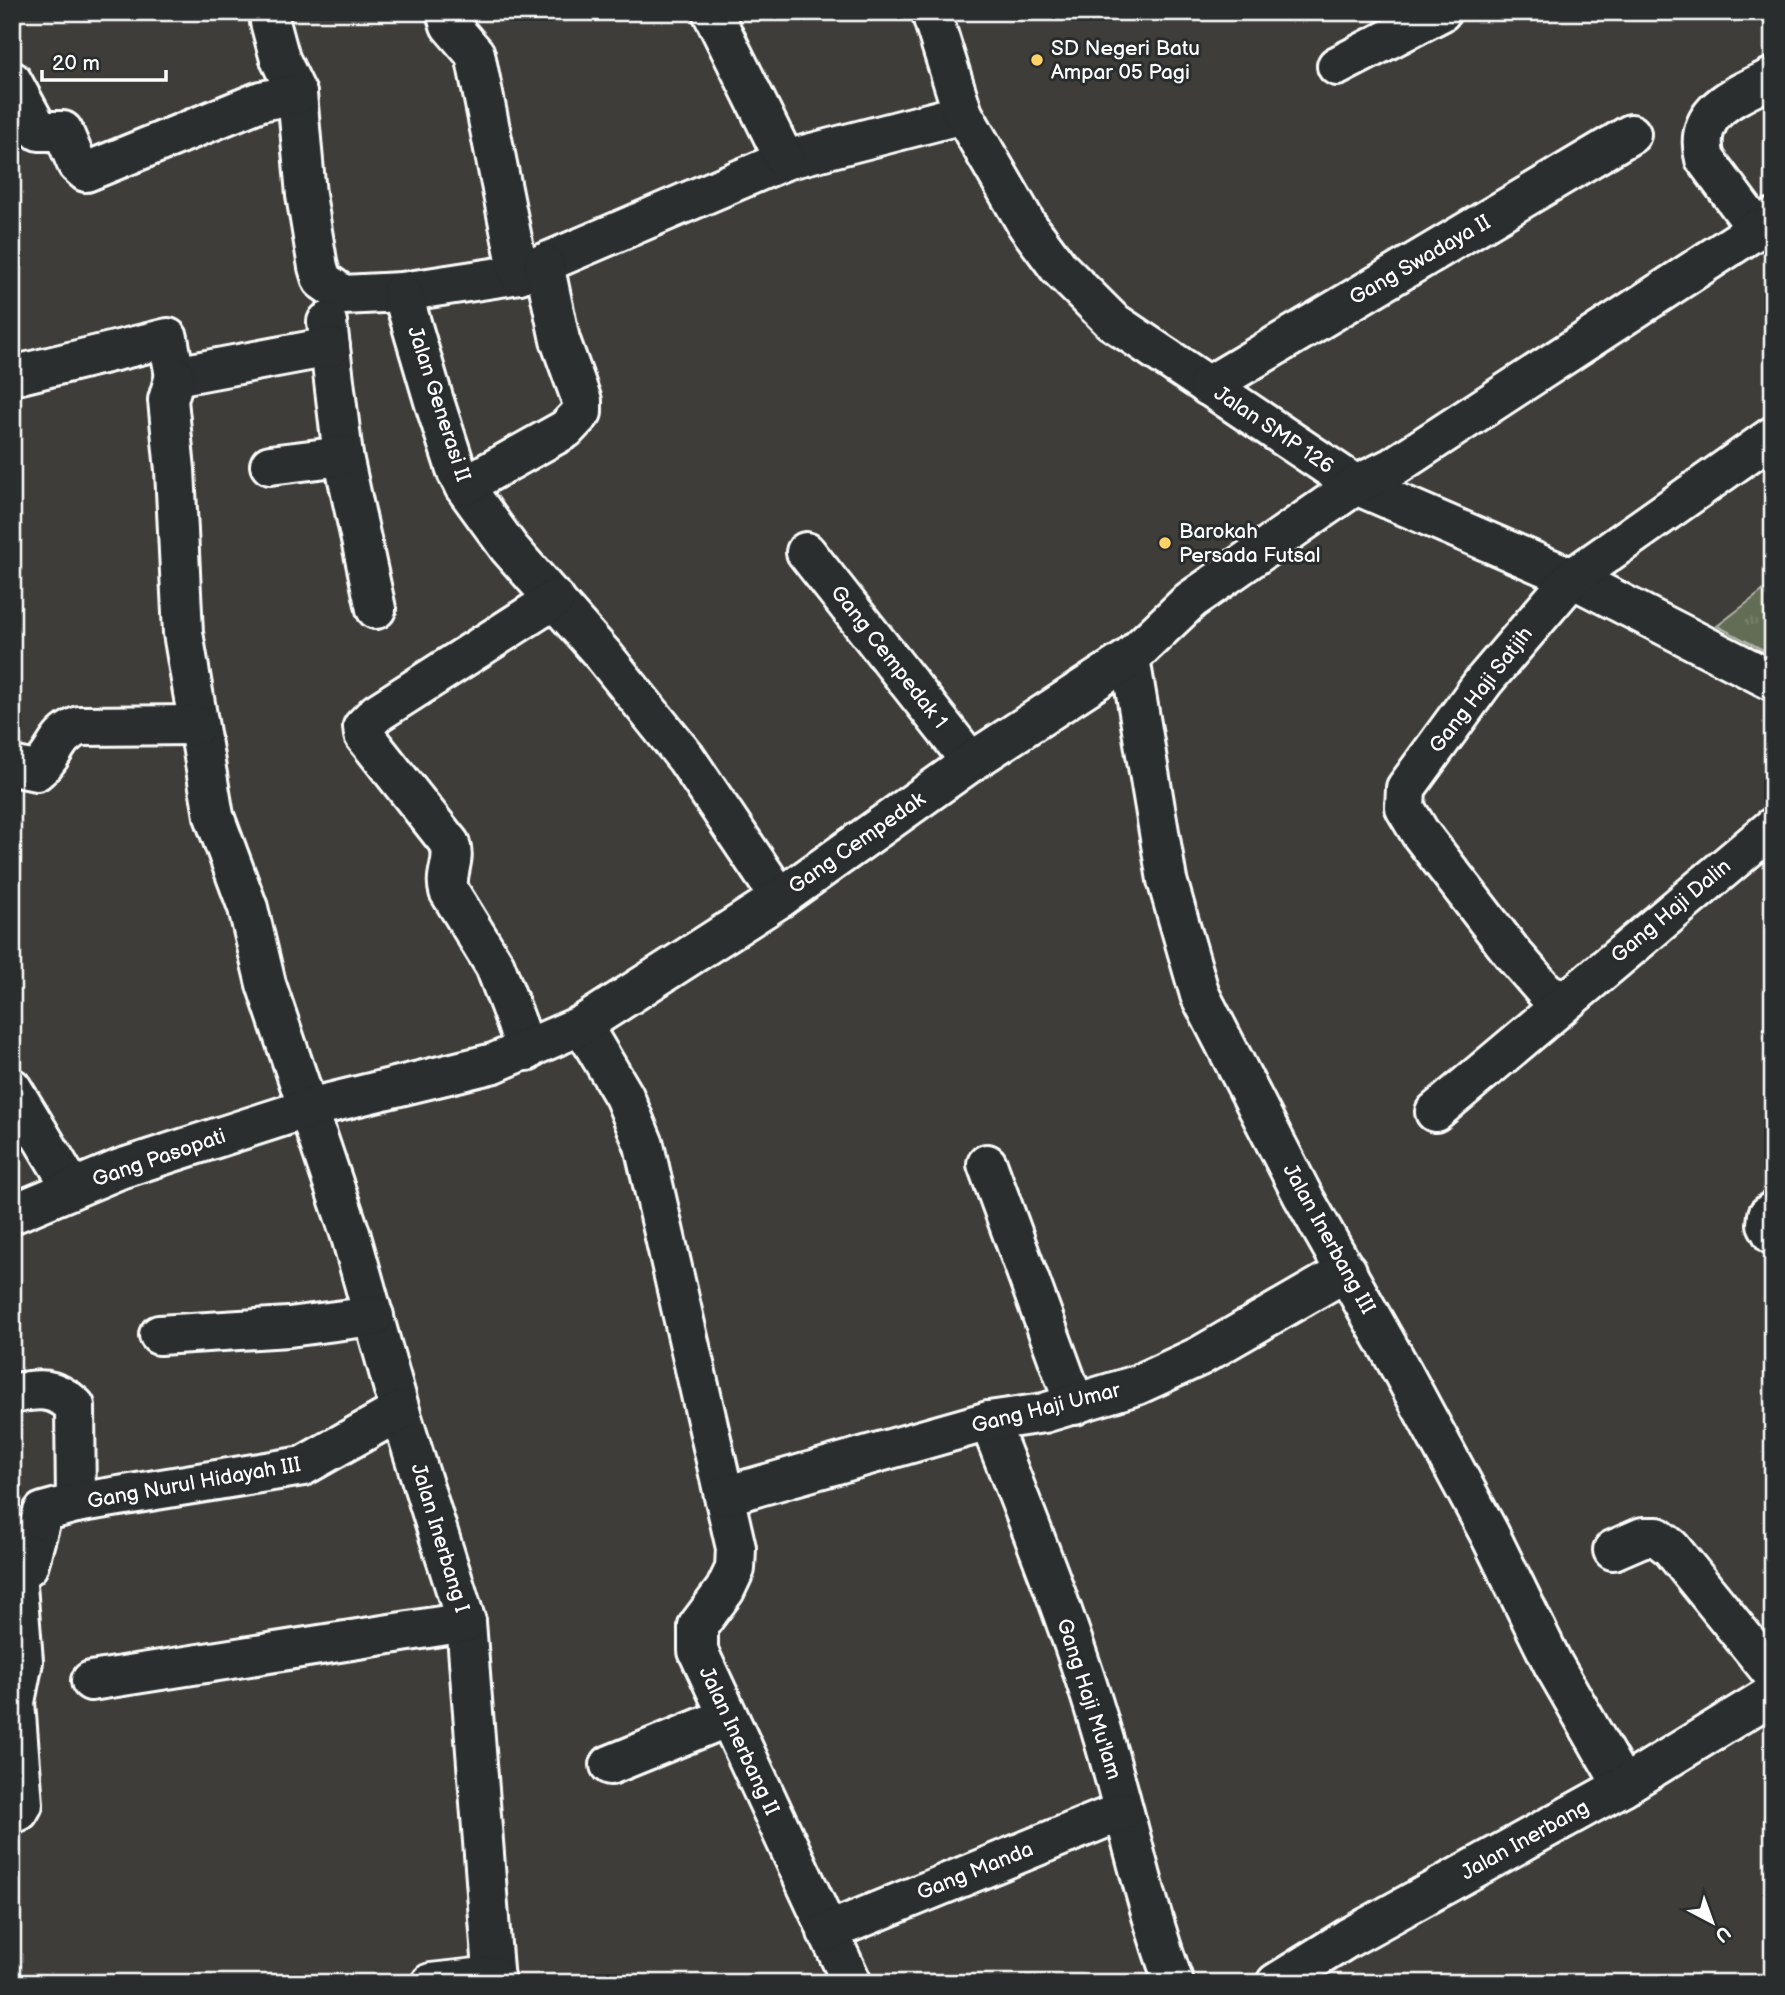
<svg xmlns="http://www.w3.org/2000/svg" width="1785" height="1995" font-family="'Balsamiq Sans',sans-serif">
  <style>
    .park { fill: url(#park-tufts); stroke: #b1b6aa; stroke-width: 2 }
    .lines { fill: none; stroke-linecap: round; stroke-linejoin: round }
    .street-casing { stroke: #fff; stroke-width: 44 }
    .street { stroke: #2a2d2e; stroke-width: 38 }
    .poi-dot { fill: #ffd166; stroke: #2a2d2e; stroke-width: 2.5 }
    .labels { text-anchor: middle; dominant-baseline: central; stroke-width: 6; stroke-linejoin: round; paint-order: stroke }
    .poi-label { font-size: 21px; fill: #fff; stroke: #2a2d2e; text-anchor: start }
    .street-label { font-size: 21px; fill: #fff; stroke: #2a2d2e }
  </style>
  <defs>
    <pattern id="park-tufts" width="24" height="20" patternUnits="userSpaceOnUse" patternTransform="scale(1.75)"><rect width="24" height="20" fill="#636d54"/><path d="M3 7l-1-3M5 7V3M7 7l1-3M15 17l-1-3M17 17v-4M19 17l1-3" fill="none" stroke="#7a836e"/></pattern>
  </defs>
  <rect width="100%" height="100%" fill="#3f3d3a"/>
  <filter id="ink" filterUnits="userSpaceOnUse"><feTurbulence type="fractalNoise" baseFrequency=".0143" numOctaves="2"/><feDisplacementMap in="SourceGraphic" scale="14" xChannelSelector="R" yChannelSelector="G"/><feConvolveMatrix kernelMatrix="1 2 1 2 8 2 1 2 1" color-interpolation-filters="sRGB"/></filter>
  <g filter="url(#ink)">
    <path class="park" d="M 1773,583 L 1773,655 L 1717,626 Z"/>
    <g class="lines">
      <defs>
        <g id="street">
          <path d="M 270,12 L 270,22 L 280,59 L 297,94 L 306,195 L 318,267 L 322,280 L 343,295 L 402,292 L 519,274 L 785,160 L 963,114"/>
          <path d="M 446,12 L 450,25 L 475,54 L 519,274"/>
          <path d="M 712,12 L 785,160"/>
          <path d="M 931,12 L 963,114 L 1027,225 L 1059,268 L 1112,321 L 1356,485 L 1572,578 L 1773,681"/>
          <path d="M 1337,66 L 1441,12"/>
          <path d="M 1773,77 C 1737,96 1692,109 1705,159 L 1757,229 L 1773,218"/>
          <path d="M 12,81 L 39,131 L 63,131 L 77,164 L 86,172 L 261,101 L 297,94"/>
          <path d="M 402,292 L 434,401 L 457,472 L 464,486 L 509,548 L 604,656 L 686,758 L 780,898"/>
          <path d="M 327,322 L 343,456 L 376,609"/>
          <path d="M 12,376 L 168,338 L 175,376 L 330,347"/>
          <path d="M 175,376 L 168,400 L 175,470 L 183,633 L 214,816 L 248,908 L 266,984 L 350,1233 L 400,1411 L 466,1622 L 494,1983"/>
          <path d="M 1208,386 L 1631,134"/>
          <path d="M 270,465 L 343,456"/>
          <path d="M 464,486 L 566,429 L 582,412 L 582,401 L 560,340 L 544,264"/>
          <path d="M 806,552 L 971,762"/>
          <path d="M 1130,658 L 1167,880 L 1200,995 L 1303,1196 L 1403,1373 L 1490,1535 L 1553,1664 L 1623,1786"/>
          <path d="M 12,766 L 36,771 C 58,754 52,738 79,726 L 197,725"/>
          <path d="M 1569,996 L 1559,999 L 1545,991 L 1513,954 L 1420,833 L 1405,808 L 1406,788 L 1484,681 L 1572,578 L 1773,436"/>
          <path d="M 582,1025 L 624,1096 L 644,1145 L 736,1548 L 735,1569 L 725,1590 L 698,1626 L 698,1651 L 852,1983"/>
          <path d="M 527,1051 L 495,966 L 449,891 C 444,874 456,861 450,844 L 364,735 L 363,727 L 377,713 L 555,599"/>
          <path d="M 12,1088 L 72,1188"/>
          <path d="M 1435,1112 L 1773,827"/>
          <path d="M 987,1164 L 1075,1405"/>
          <path d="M 1773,1211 L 1768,1215 L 1767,1224 L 1773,1235"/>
          <path d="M 12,1214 L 120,1169 L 309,1108 L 494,1063 L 582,1025 L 780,898 L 971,762 L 1130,658 L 1191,600 L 1356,485 L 1393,467 L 1757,229"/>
          <path d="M 159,1335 L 289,1327 L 374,1316"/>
          <path d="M 12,1394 C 40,1388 54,1387 75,1406 L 76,1503"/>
          <path d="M 989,1421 C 1030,1525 1072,1629 1103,1737 C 1128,1819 1144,1902 1174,1983"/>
          <path d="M 724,1496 L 989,1421 L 1044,1413 L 1137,1385 L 1200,1356 L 1347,1271"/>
          <path d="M 1613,1550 L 1643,1537 L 1657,1537 L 1671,1548 L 1773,1674"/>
          <path d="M 12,1567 L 31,1555 L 43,1512 L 76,1503 L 303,1466 L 400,1411"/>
          <path d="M 91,1681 L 466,1622"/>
          <path d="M 610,1765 L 728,1717"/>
          <path d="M 12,1814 L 19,1811 L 23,1804 L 15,1702 L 23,1661 L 16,1573 L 28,1566 L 31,1555"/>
          <path d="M 827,1932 L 1123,1811"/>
          <path d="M 431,1983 L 494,1976"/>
          <path d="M 1276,1983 L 1348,1938 L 1623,1786 L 1773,1694"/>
        </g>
      </defs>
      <use href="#street" class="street-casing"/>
      <use href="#street" class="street"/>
    </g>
  </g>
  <g class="poi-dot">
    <circle cx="1037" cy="60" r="7"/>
    <circle cx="1165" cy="543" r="7"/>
  </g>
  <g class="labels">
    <g class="poi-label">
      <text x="1051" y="48">SD Negeri Batu<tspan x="1051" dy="24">Ampar 05 Pagi</tspan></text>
      <text x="1179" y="531">Barokah<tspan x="1179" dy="24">Persada Futsal</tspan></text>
    </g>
    <g class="street-label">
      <text transform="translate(1420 260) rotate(-30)">Gang Swadaya II</text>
      <text transform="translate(439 404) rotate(72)">Jalan Generasi II</text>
      <text transform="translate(1274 430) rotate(34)">Jalan SMP 126</text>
      <text transform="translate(889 657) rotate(52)">Gang Cempedak 1</text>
      <text transform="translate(1481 690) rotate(-52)">Gang Haji Satjih</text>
      <text transform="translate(857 843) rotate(-35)">Gang Cempedak</text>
      <text transform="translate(1671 911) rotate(-40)">Gang Haji Dalin</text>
      <text transform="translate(159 1158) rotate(-19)">Gang Pasopati</text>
      <text transform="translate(1329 1239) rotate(61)">Jalan Inerbang III</text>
      <text transform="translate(1046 1408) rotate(-14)">Gang Haji Umar</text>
      <text transform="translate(194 1483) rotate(-10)">Gang Nurul Hidayah III</text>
      <text transform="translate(440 1538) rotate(73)">Jalan Inerbang I</text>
      <text transform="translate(1089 1699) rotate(72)">Gang Haji Mu'lam</text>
      <text transform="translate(739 1741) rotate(65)">Jalan Inerbang II</text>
      <text transform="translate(1525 1840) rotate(-29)">Jalan Inerbang</text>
      <text transform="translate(975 1871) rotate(-22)">Gang Manda</text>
    </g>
  </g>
  <rect width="1785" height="1995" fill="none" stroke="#2a2d2e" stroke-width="42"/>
  <rect x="21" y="21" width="1743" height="1953" fill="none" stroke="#fff" stroke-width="2.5" filter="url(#ink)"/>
  <g transform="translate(1712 1922) rotate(139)" stroke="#2a2d2e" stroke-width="5" paint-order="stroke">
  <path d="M0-5L12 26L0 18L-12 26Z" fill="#ffffff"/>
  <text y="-10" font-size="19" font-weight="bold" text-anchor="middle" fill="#ffffff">U</text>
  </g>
  <path d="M42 70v10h124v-10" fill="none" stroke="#ffffff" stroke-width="3.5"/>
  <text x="52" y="70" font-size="21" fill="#ffffff" stroke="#2a2d2e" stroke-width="5" paint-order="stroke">20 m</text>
</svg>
